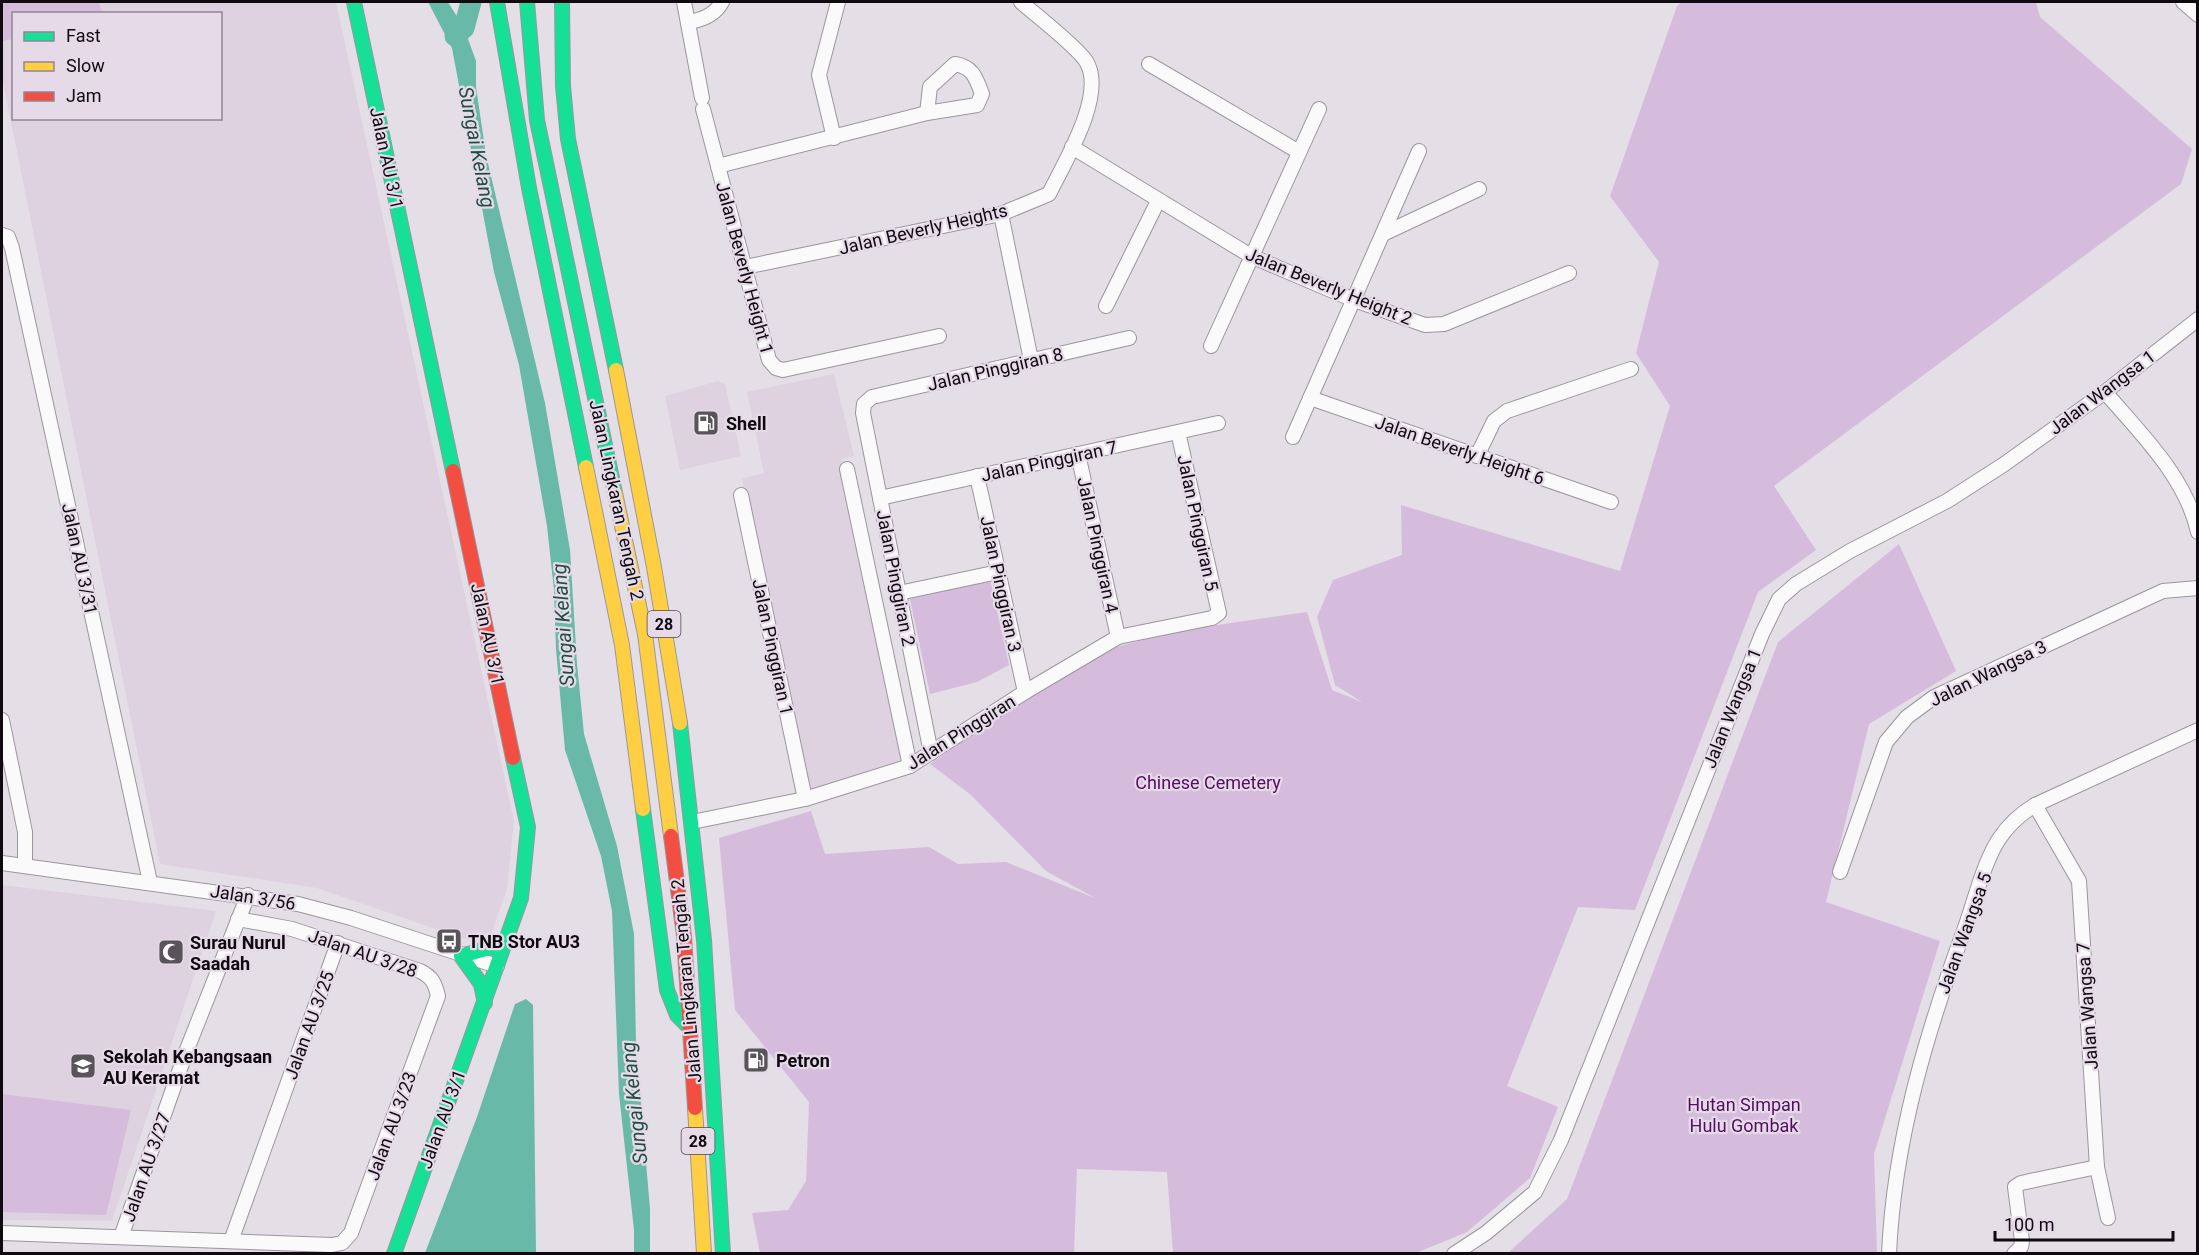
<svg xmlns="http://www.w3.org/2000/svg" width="2199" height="1255" font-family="Roboto,sans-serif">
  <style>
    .built { fill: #ded2e1; fill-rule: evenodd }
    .green { fill: #d5bcdc }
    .water { fill: #68b9a8 }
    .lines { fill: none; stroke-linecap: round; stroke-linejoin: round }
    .river { stroke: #68b9a8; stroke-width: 21 }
    .street-casing { stroke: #9b969d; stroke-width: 16 }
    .fast-casing { stroke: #9b969d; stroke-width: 16 }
    .slow-casing { stroke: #9b969d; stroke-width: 16 }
    .jam-casing { stroke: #9b969d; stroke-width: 16 }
    .street { stroke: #fbfafb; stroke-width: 14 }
    .fast { stroke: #16e098; stroke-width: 14 }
    .slow { stroke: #ffcf43; stroke-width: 14 }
    .jam { stroke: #f24e42; stroke-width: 14 }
    .labels { text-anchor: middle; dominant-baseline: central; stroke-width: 4.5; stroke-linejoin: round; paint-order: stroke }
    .shield { fill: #e6dae9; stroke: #4f4850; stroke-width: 1.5 }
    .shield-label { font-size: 16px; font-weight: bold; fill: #0e0a0f }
    .street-label { font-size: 18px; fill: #0e0a0f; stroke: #e6dae9 }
    .poi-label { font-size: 18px; font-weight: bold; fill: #0e0a0f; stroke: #e6dae9; text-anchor: start }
    .park-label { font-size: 18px; fill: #520e60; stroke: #e6dae9 }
    .water-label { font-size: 20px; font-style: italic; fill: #1f4f43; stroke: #e6dae9 }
  </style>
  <rect width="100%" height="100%" fill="#e4dee6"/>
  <g class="built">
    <path d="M 2,2 L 336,2 L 514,821 L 507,889 L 491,935 L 473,942 L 317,888 L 160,864 L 2,77 ZM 14,14 L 220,14 L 220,118 L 14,118 Z"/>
    <path d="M 834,374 L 854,456 L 841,459 L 905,763 L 809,794 L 742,479 L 764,473 L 747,392 Z"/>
    <path d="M 718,381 L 725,384 L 741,456 L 680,470 L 665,396 Z"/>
    <path d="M 2,885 L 216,911 L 112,1221 L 2,1220 Z"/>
  </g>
  <g class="green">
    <path d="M 2,2 L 99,2 L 102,13 L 14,14 L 13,39 L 3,41 Z"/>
    <path d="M 1682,2 L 2036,2 L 2040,17 L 2192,149 L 2181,184 L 1774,486 L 1816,550 L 1758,592 L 1635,910 L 1578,907 L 1507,1086 L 1558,1107 L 1530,1178 L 1467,1232 L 1416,1253 L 1173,1253 L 1167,1172 L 1077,1169 L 1074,1253 L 760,1253 L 752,1213 L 788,1210 L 806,1181 L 809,1102 L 735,1010 L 719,838 L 811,811 L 825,854 L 929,847 L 958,864 L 1006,862 L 1097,899 L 1046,871 L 971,795 L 930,764 L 1037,689 L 1109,649 L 1176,631 L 1307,612 L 1332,690 L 1362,702 L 1335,685 L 1317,617 L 1333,580 L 1402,555 L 1401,505 L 1620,571 L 1670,406 L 1636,353 L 1659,262 L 1610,196 L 1677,6 Z"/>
    <path d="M 1899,544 L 1956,671 L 1869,724 L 1826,902 L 1940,941 L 1874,1154 L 1877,1253 L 1508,1253 L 1567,1199 L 1778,642 Z"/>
    <path d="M 990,579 L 1009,665 L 977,682 L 930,694 L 910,599 Z"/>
    <path d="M 2,1094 L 131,1110 L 106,1215 L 2,1212 Z"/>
  </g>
  <g class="water">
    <path d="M 428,2 L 448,2 L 464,28 L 476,61 L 476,87 L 486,155 L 545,403 L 570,550 L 577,664 L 584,734 L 617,846 L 634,934 L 636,1045 L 650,1209 L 650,1253 L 634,1253 L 634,1230 L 619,1094 L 612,911 L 601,856 L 565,750 L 556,649 L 554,590 L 547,526 L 519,365 L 494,272 L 452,48 Z"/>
    <path d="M 526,999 L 533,1005 L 536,1253 L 425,1253 L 477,1117 L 515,1004 Z"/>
  </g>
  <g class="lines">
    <path class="river" d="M 455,36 L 464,28 L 471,2"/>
    <defs>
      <g id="street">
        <path d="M 684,2 L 702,98"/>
        <path d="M 2183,2 L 2198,15"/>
        <path d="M 688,22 C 703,20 715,15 722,2"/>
        <path d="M 1149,64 L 1299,152"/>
        <path d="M 703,109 L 769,360 L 776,368 L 783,370 L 939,336"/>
        <path d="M 834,138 L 819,75 L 838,2"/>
        <path d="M 1072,147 L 1251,256 L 1354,300 L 1425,325 L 1444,324 L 1569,273"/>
        <path d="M 718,166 L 927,113 L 977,105 L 982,94 C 976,78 973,67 955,64 L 930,87 L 927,113"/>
        <path d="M 1001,214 L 1031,360"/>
        <path d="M 1383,234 L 1479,189"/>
        <path d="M 2,235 L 8,237 L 12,248 L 150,882"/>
        <path d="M 745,267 L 1001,214 L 1049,194 C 1064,163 1107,94 1086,61 C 1076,46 1037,16 1021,2"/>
        <path d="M 1106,306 L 1158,201"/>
        <path d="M 1211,346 L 1319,109"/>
        <path d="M 2105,392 C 2140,433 2186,477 2198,532"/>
        <path d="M 1310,398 L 1611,502"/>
        <path d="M 1293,437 L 1419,151"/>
        <path d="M 1078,454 L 1118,637"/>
        <path d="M 1477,456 L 1494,421 L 1507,411 L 1631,369"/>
        <path d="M 847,469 L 910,766"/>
        <path d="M 977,476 L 1025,692"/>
        <path d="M 741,495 L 805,799"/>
        <path d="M 880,498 L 1218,423"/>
        <path d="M 899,593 L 998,572"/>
        <path d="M 2,720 L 25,832 L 25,866"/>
        <path d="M 931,753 L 863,413 L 864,404 L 872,397 L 1129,338"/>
        <path d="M 2035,805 L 2079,881 L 2097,1167 L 2108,1218"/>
        <path d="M 692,822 L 805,799 L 910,766 L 1025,692 L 1118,637 L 1212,618 L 1219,613 L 1178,432"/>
        <path d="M 2,863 L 298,904 L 351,918 L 497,966"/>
        <path d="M 1840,872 L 1886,742 L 1907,717 L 1934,697 L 2163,591 L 2198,588"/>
        <path d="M 2,1233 L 332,1245 L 342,1243 L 351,1233 L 438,996 C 435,983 432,977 420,971 L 292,929 L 238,919"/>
        <path d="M 121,1237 L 186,1052 L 248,895"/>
        <path d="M 231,1241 L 338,943"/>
        <path d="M 1454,1254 L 1486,1233 L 1535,1192 L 1561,1140 L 1762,634 L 1779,599 L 1796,584 L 1850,551 L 1947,501 L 2003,465 L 2105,392 L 2198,319"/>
        <path d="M 1889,1254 C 1894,1140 1927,1031 1966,925 C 1975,899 1984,862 1999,839 C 2009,824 2020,814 2035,805 L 2198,730"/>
        <path d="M 2014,1254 L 2021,1247 L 2022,1241 L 2015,1187 L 2021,1183 L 2097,1167"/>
      </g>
      <g id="fast">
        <path d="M 354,2 L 453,471"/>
        <path d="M 497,2 L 529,188 L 586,467"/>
        <path d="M 527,2 L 537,120 L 615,493"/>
        <path d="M 562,2 L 563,86 L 568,139 L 616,370"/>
        <path d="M 680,723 L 704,940 L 723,1254"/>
        <path d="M 643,809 L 667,990 L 677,1015 L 689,1027"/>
        <path d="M 485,1003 L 481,984 L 461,956 L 493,947 L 506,939"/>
        <path d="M 394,1254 L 521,898 L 528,827 L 513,758"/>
      </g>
      <g id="slow">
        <path d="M 616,370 L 654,567 L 680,723"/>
        <path d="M 586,467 L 622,645 L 643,809"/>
        <path d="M 615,493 L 645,634 L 671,836"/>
        <path d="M 695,1108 L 704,1254"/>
      </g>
      <g id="jam">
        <path d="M 453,471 L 513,758"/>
        <path d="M 671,836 L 684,936 L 695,1108"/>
      </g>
    </defs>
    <use href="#street" class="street-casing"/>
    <use href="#fast" class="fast-casing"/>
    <use href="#slow" class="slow-casing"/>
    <use href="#jam" class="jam-casing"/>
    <use href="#street" class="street"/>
    <use href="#fast" class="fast"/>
    <use href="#slow" class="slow"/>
    <use href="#jam" class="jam"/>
  </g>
  <defs>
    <symbol id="fuel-square" viewBox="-11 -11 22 22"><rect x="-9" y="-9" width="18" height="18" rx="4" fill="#59545a" stroke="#e6dae9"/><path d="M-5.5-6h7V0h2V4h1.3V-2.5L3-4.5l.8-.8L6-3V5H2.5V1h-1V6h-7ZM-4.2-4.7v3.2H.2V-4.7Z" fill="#fff"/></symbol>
    <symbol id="bus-square" viewBox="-11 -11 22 22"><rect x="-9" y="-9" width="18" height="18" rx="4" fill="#59545a" stroke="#e6dae9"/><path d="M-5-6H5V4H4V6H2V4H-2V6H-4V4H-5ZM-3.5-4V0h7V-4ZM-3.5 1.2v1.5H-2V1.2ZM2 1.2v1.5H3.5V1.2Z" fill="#fff"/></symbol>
    <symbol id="mosque-square" viewBox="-11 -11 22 22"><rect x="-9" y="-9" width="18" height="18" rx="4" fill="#59545a" stroke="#e6dae9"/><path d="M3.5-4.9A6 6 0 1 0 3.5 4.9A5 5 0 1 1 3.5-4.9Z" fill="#fff"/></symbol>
    <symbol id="school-square" viewBox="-11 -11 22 22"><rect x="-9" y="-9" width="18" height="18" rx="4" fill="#59545a" stroke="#e6dae9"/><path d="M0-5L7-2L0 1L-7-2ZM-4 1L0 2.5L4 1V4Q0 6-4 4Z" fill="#fff"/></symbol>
  </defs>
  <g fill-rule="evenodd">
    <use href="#fuel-square" x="691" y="408" width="30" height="30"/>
    <use href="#bus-square" x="434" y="926" width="30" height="30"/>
    <use href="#mosque-square" x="156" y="937" width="30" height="30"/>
    <use href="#fuel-square" x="741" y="1045" width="30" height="30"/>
    <use href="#school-square" x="68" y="1051" width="30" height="30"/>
  </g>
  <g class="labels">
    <g class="shield">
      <rect x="647.5" y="611" width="33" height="26" rx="4.5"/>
      <rect x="681.5" y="1128" width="33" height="26" rx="4.5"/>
    </g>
    <g class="shield-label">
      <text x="664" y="624">28</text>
      <text x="698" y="1141">28</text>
    </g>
    <g class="street-label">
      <text transform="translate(387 158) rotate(78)">Jalan AU 3/1</text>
      <text transform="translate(923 229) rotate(-13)">Jalan Beverly Heights</text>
      <text transform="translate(745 268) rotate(75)">Jalan Beverly Height 1</text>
      <text transform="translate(1329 286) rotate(22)">Jalan Beverly Height 2</text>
      <text transform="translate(995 369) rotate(-13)">Jalan Pinggiran 8</text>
      <text transform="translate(2102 392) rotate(-37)">Jalan Wangsa 1</text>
      <text transform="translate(1460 450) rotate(19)">Jalan Beverly Height 6</text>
      <text transform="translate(1049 461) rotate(-12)">Jalan Pinggiran 7</text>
      <text transform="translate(617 500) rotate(78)">Jalan Lingkaran Tengah 2</text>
      <text transform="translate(1198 523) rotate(78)">Jalan Pinggiran 5</text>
      <text transform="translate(1098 545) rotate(78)">Jalan Pinggiran 4</text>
      <text transform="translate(80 559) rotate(78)">Jalan AU 3/31</text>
      <text transform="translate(896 578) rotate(79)">Jalan Pinggiran 2</text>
      <text transform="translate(1001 584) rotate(78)">Jalan Pinggiran 3</text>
      <text transform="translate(488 634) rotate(78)">Jalan AU 3/1</text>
      <text transform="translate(773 647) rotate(78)">Jalan Pinggiran 1</text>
      <text transform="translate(1988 673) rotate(-26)">Jalan Wangsa 3</text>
      <text transform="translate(1732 708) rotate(-68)">Jalan Wangsa 1</text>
      <text transform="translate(961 732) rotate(-32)">Jalan Pinggiran</text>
      <text transform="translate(253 897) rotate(9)">Jalan 3/56</text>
      <text transform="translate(1964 933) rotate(-70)">Jalan Wangsa 5</text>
      <text transform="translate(363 953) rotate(19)">Jalan AU 3/28</text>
      <text transform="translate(686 981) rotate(-95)">Jalan Lingkaran Tengah 2</text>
      <text transform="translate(2087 1006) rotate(-94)">Jalan Wangsa 7</text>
      <text transform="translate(309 1025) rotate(-70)">Jalan AU 3/25</text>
      <text transform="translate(442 1119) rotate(-70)">Jalan AU 3/1</text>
      <text transform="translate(391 1126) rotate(-70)">Jalan AU 3/23</text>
      <text transform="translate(146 1167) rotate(-71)">Jalan AU 3/27</text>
    </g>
    <g class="poi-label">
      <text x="726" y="423">Shell</text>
      <text x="468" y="941">TNB Stor AU3</text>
      <text x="190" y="942">Surau Nurul<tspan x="190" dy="21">Saadah</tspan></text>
      <text x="103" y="1056">Sekolah Kebangsaan<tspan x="103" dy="21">AU Keramat</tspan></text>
      <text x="776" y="1060">Petron</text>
    </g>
    <g class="park-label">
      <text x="1208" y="782">Chinese Cemetery</text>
      <text x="1744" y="1104">Hutan Simpan<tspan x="1744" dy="21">Hulu Gombak</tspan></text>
    </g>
    <g class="water-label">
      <text transform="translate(477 147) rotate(79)">Sungai Kelang</text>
      <text transform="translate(563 625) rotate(-94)">Sungai Kelang</text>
      <text transform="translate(634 1103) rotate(-96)">Sungai Kelang</text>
    </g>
  </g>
  <rect width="2199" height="1255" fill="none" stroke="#0e0a0f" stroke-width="6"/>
  <rect x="12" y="12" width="210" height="108" fill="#e6dae9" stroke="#908792" stroke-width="1.5"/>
  <rect x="24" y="32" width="30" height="9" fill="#16e098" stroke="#908792" stroke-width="1.5"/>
  <text x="66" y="42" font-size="18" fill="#0e0a0f">Fast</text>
  <rect x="24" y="62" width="30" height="9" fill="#ffcf43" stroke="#908792" stroke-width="1.5"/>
  <text x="66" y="72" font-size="18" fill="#0e0a0f">Slow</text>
  <rect x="24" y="92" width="30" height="9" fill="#f24e42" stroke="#908792" stroke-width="1.5"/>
  <text x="66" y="102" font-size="18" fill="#0e0a0f">Jam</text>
  <path d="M1995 1231v9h178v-9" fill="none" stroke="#0e0a0f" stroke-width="3"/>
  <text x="2004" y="1231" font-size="18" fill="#0e0a0f" stroke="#e6dae9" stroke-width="4.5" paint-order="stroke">100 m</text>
</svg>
